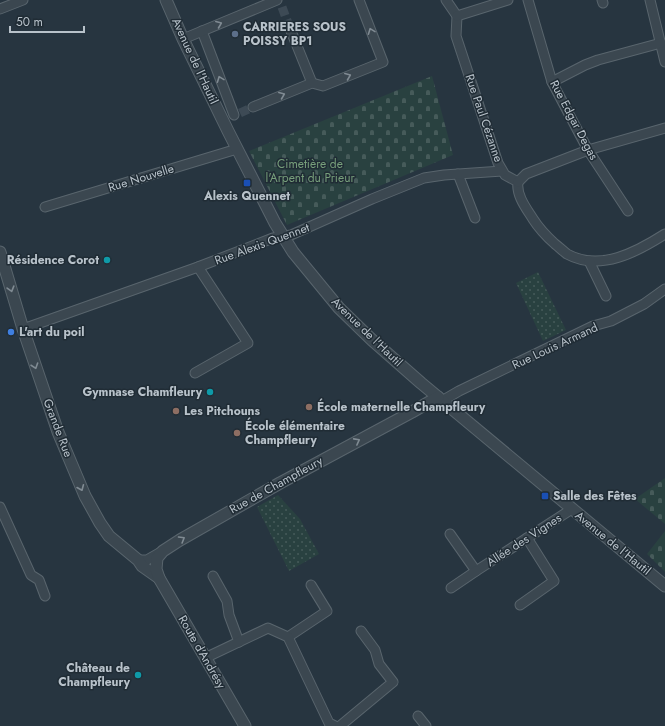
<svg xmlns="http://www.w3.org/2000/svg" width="665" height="726" font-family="Jost,sans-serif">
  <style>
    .grass { fill: url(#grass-dots) }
    .cemetery { fill: url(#cemetery-stones) }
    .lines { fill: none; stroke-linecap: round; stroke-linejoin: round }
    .minor-tunnel { stroke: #3d4a55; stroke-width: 9; stroke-dasharray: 9 4.5; stroke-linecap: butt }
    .minor-casing { stroke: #59656d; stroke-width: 11 }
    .tertiary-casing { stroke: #59656d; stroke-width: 13 }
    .minor { stroke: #3b4750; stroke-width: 9 }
    .tertiary { stroke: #3b4750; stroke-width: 11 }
    .oneway { stroke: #808b93 }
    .service-dot { fill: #5c6f8a; stroke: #202c35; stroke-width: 1.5 }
    .transit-dot { fill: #1a4fb4; stroke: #202c35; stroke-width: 1.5 }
    .culture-dot { fill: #0f9aa8; stroke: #202c35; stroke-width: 1.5 }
    .shop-dot { fill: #3f7fe0; stroke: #202c35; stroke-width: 1.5 }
    .education-dot { fill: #8d6e63; stroke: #202c35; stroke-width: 1.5 }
    .labels { text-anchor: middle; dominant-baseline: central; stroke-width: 3; stroke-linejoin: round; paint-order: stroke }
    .poi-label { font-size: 12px; font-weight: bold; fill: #b8c2ca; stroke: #202c35; text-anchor: start }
    .street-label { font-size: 12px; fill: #b8c2ca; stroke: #202c35 }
    .park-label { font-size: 12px; fill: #779f7b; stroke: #202c35 }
  </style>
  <defs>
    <pattern id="grass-dots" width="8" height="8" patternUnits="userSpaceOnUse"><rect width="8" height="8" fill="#294140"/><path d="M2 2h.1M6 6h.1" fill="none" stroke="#465b5a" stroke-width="1.8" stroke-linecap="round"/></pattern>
    <pattern id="cemetery-stones" width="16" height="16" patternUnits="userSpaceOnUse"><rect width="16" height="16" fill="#294140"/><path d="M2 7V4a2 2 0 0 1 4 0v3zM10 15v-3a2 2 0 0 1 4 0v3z" fill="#465b5a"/></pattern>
  </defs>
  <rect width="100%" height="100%" fill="#273540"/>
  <g class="grass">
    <path d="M 538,272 L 566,330 L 543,341 L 516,283 Z"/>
    <path d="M 278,495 L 300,519 L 319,554 L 289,571 L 257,507 Z"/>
  </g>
  <g class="cemetery">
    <path d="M 432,76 L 453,155 L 287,225 L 249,151 Z"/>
    <path d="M 665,478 L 665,524 L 635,499 Z"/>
    <path d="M 665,531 L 665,572 L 647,554 Z"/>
  </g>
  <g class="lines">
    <g class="minor-tunnel">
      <path d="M 282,7 L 289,26"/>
      <path d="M 240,113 L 253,107"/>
    </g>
    <defs>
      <g id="minor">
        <path d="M 446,0 L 457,16 L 456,36 L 498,163 L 505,175 L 518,182 C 516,195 526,208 533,219 C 540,230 545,235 555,244 C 559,247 563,251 567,254 C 600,272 637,252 665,234"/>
        <path d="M 528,0 L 552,82 L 588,150 L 628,211"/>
        <path d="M 602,0 L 603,3"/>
        <path d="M 650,0 L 665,62"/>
        <path d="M 0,9 L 23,0"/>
        <path d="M 457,16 L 508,0"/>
        <path d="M 289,26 L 312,83"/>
        <path d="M 202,31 L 234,115"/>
        <path d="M 183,39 L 277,0"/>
        <path d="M 552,82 L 585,65 L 598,60 L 661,43"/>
        <path d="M 253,107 L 312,83 L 323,86 L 383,62 L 359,0"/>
        <path d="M 458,174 L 475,218"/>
        <path d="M 518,182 L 526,174 L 588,150 L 665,128"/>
        <path d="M 45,207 L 237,149"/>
        <path d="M 589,261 L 606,296"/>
        <path d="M 23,329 L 198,267 L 273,238 L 291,235 L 372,199 L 424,178 L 444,175 L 502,171"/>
        <path d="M 195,373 L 248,343 L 198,267"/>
        <path d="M 444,402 L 447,398 L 459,391 L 593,326 L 611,321 L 644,304 L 665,289"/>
        <path d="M 0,507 L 31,575 L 39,580 L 45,596"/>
        <path d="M 450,534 L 476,571 L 572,509"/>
        <path d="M 138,560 L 147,560 L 161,552"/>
        <path d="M 213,576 L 227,601 L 229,615 L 239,642"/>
        <path d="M 451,588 L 476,571"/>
        <path d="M 520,605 L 554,581 L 527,538"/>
        <path d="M 288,637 L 327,611 L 311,585"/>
        <path d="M 205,658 L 268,628 L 288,637 L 329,723 L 335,726"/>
        <path d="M 418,716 L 426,726"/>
        <path d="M 340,726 L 393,682 L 379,664 L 375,650 L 361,631"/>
      </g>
      <g id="tertiary">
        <path d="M 166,0 L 183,39 L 228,131 L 275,223 L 293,252 L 339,308 L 372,340 L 421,383 L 665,586"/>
        <path d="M 0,252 L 23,329 L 58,432 L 85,496 L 100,523 L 109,536 L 138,560 L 142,566 L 159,578"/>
        <path d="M 245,726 L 159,578 L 156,569 L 157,558 L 163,551 L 180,540 L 280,483 L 412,412 L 438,397"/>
      </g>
    </defs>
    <use href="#minor" class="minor-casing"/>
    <use href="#tertiary" class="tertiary-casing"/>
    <use href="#minor" class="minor"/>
    <use href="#tertiary" class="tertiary"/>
  </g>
  <defs><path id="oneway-chevron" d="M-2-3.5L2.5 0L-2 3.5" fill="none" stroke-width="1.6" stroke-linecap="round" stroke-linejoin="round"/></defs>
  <g class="oneway">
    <use href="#oneway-chevron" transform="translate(219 24) rotate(-22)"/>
    <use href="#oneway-chevron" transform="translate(371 31) rotate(-111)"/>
    <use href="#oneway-chevron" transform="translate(348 76) rotate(-22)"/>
    <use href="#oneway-chevron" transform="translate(220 79) rotate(-111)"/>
    <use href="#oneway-chevron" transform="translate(282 95) rotate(-22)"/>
    <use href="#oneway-chevron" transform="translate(11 289) rotate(74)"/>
    <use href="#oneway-chevron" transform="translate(35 366) rotate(71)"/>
    <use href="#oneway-chevron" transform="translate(357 441) rotate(-28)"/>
    <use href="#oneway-chevron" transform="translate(81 488) rotate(67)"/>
    <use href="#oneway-chevron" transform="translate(182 539) rotate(-31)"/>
  </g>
  <circle class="service-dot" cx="235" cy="34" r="4"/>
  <g class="transit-dot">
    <rect x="243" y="179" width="8" height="8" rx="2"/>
    <rect x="541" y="492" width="8" height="8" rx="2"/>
  </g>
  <g class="culture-dot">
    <circle cx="107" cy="260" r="4"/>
    <circle cx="210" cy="392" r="4"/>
    <circle cx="138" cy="675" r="4"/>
  </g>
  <circle class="shop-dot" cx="11" cy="332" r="4"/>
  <g class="education-dot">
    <circle cx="309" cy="407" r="4"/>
    <circle cx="176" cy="411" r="4"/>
    <circle cx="237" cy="433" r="4"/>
  </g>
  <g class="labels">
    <g class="poi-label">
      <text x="243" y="27">CARRIERES SOUS<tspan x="243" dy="14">POISSY BP1</tspan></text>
      <text x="247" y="196" text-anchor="middle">Alexis Quennet</text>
      <text x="99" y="260" text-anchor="end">Résidence Corot</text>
      <text x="19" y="332">L'art du poil</text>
      <text x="202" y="392" text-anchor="end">Gymnase Chamfleury</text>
      <text x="317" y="407">École maternelle Champfleury</text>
      <text x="184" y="411">Les Pitchouns</text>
      <text x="245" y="426">École élémentaire<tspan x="245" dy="14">Champfleury</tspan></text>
      <text x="553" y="496">Salle des Fêtes</text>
      <text x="130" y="668" text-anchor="end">Château de<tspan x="130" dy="14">Champfleury</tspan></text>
    </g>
    <g class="street-label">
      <text transform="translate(195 61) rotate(65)">Avenue de l'Hautil</text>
      <text transform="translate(484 118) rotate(71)">Rue Paul Cézanne</text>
      <text transform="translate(574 120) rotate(62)">Rue Edgar Degas</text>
      <text transform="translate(141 178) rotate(-17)">Rue Nouvelle</text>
      <text transform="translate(262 244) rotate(-20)">Rue Alexis Quennet</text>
      <text transform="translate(367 332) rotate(44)">Avenue de l'Hautil</text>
      <text transform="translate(555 346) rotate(-25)">Rue Louis Armand</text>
      <text transform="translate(58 428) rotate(69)">Grande Rue</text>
      <text transform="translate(276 485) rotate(-29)">Rue de Champfleury</text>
      <text transform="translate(524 540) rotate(-33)">Allée des Vignes</text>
      <text transform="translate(613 543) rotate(39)">Avenue de l'Hautil</text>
      <text transform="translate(202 652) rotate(60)">Route d'Andrésy</text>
    </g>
    <g class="park-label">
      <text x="310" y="164">Cimetière de<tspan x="310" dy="14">l'Arpent du Prieur</tspan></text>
    </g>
  </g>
  <path d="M10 26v6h74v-6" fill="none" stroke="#b8c2ca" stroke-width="2"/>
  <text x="16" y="26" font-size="12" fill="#b8c2ca" stroke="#202c35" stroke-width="3" paint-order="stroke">50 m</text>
</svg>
